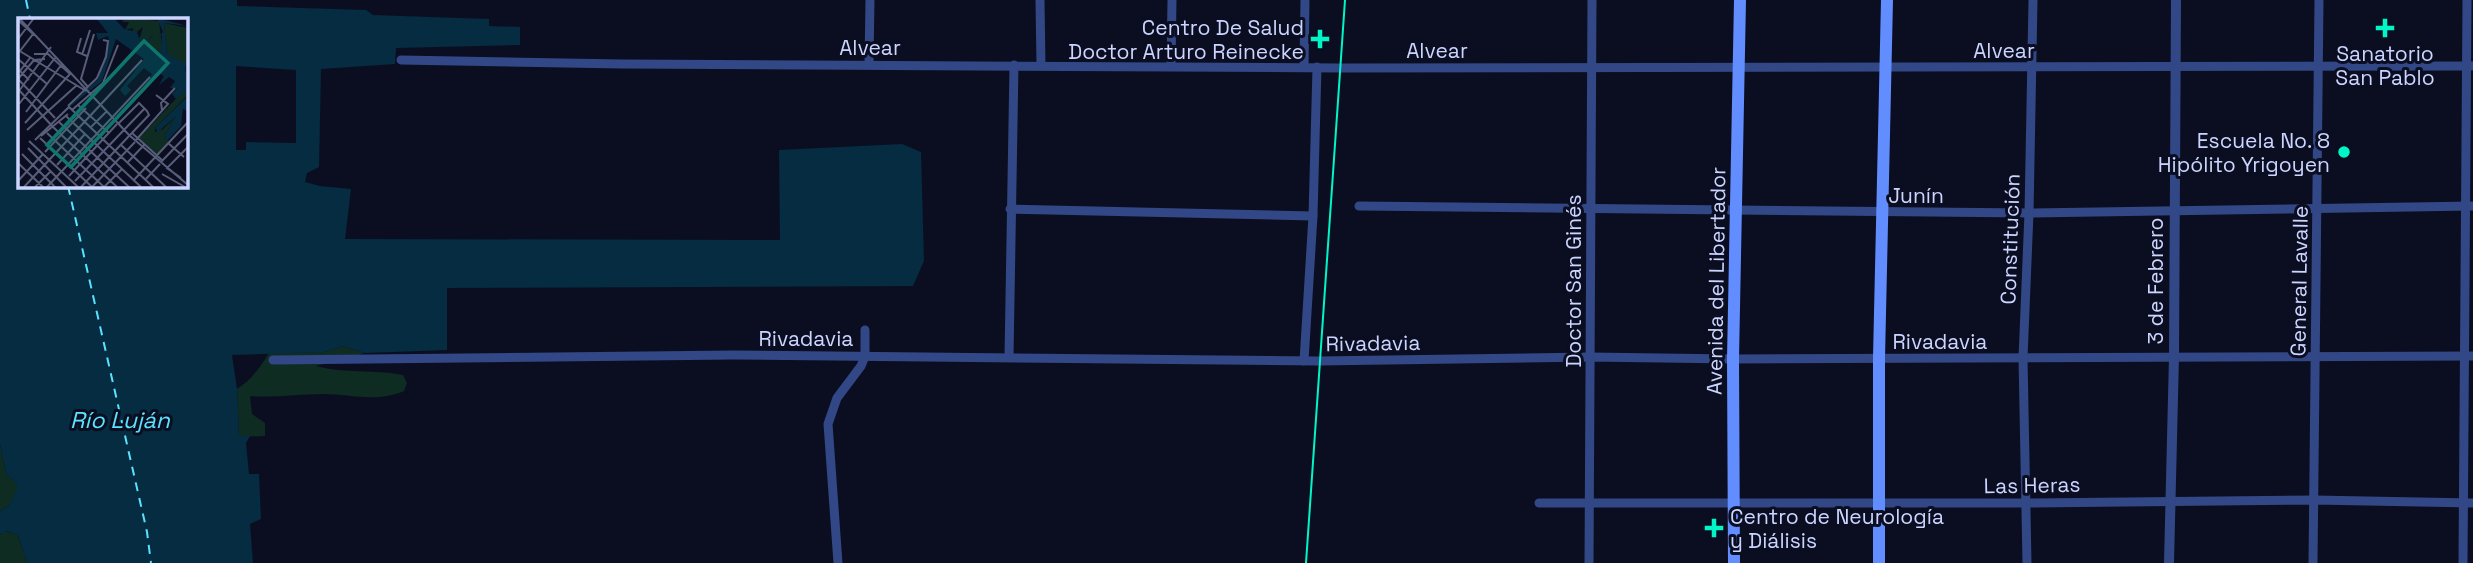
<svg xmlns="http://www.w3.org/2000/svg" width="2473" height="563" font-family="'Space Grotesk',sans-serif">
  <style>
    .green { fill: #0e2c22 }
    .water { fill: #052c41; fill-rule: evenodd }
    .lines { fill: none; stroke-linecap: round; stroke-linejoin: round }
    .ferry { stroke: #59e3ff; stroke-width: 2; stroke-dasharray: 9 7; stroke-linecap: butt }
    .minor { stroke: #324785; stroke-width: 9 }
    .tertiary { stroke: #324785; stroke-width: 10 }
    .secondary { stroke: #628dff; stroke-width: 12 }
    .tram { stroke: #00f6c6; stroke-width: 2 }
    .poi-dot { fill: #00f6c6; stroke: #0b0e21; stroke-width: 2.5 }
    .labels { text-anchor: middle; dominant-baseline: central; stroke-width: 6; stroke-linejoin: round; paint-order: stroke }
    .poi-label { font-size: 21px; fill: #cbd5ff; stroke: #0b0e21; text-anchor: end }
    .street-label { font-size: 21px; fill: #cbd5ff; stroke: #0b0e21 }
    .water-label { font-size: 23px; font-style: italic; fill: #59e3ff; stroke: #0b0e21 }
    .inset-river { fill: none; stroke: #052c41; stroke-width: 3.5 }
    .inset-road { fill: none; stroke: #585e7a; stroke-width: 2 }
    .view { fill: #0f766e; fill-opacity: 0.15; stroke: #0f766e; stroke-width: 3.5 }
    .inset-edge { fill: none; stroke: #cbd5ff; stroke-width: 3.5 }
  </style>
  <rect width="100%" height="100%" fill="#0b0e21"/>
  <g class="green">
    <path d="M 343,346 L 365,353 L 316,366 C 345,374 374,369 403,375 L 407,383 L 404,391 C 376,403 351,394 322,394 C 298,394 275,398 250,396 L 252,414 L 265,423 L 265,436 L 239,437 L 237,389 C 252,379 260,368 269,353 L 325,352 Z"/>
    <path d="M 0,444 L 6,473 L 19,486 L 9,506 L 0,511 Z"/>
    <path d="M 5,531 L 18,535 L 27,563 L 0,563 L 0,535 Z"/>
  </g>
  <path class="water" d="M 0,0 L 237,0 L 237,6 L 366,10 L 373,15 L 489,19 L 489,26 L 520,27 L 520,45 L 396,48 L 395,64 L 321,69 L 319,167 L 307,173 L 305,182 L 320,186 L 351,189 L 345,239 L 780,240 L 779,150 L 902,144 L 921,152 L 924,261 L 913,286 L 447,288 L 447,350 L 365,353 L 343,346 L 325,352 L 232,355 L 237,389 L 239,436 L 250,436 L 246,443 L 249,474 L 259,474 L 261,519 L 250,524 L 253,563 L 27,563 L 18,535 L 6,531 L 0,535 L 0,511 L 9,506 L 18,486 L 6,473 L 0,444 ZM 19,19 L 186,19 L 186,186 L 19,186 ZM 236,66 L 296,70 L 296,143 L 246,142 L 246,150 L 236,150 Z"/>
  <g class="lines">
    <g class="ferry">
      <path d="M 26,0 L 30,19"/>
      <path d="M 68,186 L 147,532 L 151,563"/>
    </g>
    <g class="minor">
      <path d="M 1040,0 L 1041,66"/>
      <path d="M 401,60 L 622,64 L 1340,68 L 2473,66"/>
      <path d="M 869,64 L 870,0"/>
      <path d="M 1171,66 L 1172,0"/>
      <path d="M 1304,67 L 1305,0"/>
      <path d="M 1359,206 L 2029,213 L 2473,206"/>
      <path d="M 1010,209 L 1313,216"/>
      <path d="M 1009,357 L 1014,65"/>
      <path d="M 273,360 L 734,355 L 1319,361 L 1590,357 L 1733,359 L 2473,356"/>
      <path d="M 1304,361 L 1313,216 L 1317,67"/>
      <path d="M 1539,503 L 2026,503 L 2314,500 L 2473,503"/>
      <path d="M 838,563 L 828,424 L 837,398 L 861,366 L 865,356 L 865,330"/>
      <path d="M 1589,563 L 1592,0"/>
      <path d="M 2027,563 L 2023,358 L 2029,213 L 2033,0"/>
      <path d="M 2313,563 L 2319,0"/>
      <path d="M 2463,563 L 2467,0"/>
    </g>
    <path class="tertiary" d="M 2169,563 L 2174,356 L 2176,0"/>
    <g class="secondary">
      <path d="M 1734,563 L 1733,359 L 1740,0"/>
      <path d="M 1879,563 L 1879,358 L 1887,0"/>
    </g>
    <path class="tram" d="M 1306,563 L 1345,0"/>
  </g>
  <g class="poi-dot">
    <path d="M2381.5 17.5h7v7h7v7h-7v7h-7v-7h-7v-7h7z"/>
    <path d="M1316.5 28.5h7v7h7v7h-7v7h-7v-7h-7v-7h7z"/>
    <circle cx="2344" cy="152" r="7"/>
    <path d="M1710.5 517.5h7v7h7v7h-7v7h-7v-7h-7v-7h7z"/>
  </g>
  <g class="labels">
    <g class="poi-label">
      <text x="1304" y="27">Centro De Salud<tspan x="1304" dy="24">Doctor Arturo Reinecke</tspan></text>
      <text x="2385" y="53" text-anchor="middle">Sanatorio<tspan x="2385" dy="24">San Pablo</tspan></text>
      <text x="2330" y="140">Escuela No. 8<tspan x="2330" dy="24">Hipólito Yrigoyen</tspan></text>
      <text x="1730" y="516" text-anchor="start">Centro de Neurología<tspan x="1730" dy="24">y Diálisis</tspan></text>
    </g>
    <g class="street-label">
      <text x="870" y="47">Alvear</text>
      <text x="1437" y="50">Alvear</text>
      <text x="2004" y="50">Alvear</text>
      <text x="1916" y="195">Junín</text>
      <text transform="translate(2010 239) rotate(-88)">Constitución</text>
      <text transform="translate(1573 281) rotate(-90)">Doctor San Ginés</text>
      <text transform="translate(1716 281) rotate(-89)">Avenida del Libertador</text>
      <text transform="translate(2155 281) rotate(-90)">3 de Febrero</text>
      <text transform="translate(2299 281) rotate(-89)">General Lavalle</text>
      <text x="806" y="338">Rivadavia</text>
      <text x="1940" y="341">Rivadavia</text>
      <text transform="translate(1373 343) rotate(-1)">Rivadavia</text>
      <text transform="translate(2032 485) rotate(-1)">Las Heras</text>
    </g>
    <g class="water-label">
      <text x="120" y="420">Río Luján</text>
    </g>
  </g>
  <g transform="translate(18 18)">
    <rect width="170" height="170" fill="#0b0e21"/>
    <path d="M 108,0 L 141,3 L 145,36 L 129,26 L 135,16 L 127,24 L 121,22 L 125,9 L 115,17 L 115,10 L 107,12 L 111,4 L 104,4 ZM 146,5 L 170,10 L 170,50 L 149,36 ZM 167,71 L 170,77 L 137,110 L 137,114 L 145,111 L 158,98 L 146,119 L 151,123 L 139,136 L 121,120 Z" fill="#0e2c22"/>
    <path d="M 78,0 L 96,0 L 106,11 L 119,14 L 121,20 L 133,10 L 121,22 L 127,24 L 135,15 L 129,26 L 143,35 L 144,17 L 138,22 L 145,14 L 139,0 L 170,8 L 146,5 L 149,36 L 167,45 L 170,72 L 158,81 L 154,76 L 159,70 L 152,70 L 157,63 L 151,59 L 141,67 L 146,58 L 140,55 L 128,66 L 134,56 L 126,50 L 109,68 L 113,72 L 107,78 L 102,72 L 126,41 L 98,21 L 84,63 L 43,96 L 80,61 L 91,23 L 90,18 L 80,22 L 78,15 L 90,15 ZM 170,78 L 170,93 L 165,91 L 163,108 L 150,122 L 146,119 L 158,98 L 140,114 L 137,110 Z" fill="#052c41"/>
    <path class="inset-river" d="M 86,0 L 122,30 L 170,57"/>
    <path class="inset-road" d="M 1,0 L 111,117 L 170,167M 0,2 L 15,16 L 2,33M 63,20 L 59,34 L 69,38M 0,21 L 16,0M 0,32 L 68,73M 64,37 L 72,12M 0,41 L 29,66M 0,61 L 37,100M 0,61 L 16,42 L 27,41M 11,62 L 2,53 L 12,40M 70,69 L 63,61 L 76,16M 0,71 L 35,109M 1,73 L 33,29M 1,86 L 37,40M 60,87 L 91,115M 50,88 L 79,60 L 88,39 L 90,23 L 85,22M 54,92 L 85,65 L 100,27M 144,92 L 143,85 L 157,70M 8,94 L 44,46M 48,98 L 123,169M 41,104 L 111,169M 7,105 L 52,56 L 30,36 L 16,36M 101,105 L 121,85 L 129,93 L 131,97 L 112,117M 35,109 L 99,169M 72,110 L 88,94M 9,112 L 59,67M 29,115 L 86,169M 114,115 L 145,143M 23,118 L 50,96M 22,120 L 74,169M 17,122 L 51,89 L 135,169M 118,122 L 150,86 L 138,77M 11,123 L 60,169M 150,125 L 166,139M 103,127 L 148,169M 10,130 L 48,169M 27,134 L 68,90M 4,136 L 37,169M 143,144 L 170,116M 0,145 L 25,169M 109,145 L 127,126M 39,147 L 67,116M 144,156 L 167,169M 51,158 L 99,106M 163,160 L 149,150 L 170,129M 127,162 L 142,146M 0,163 L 25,136M 57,163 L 127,90M 115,163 L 170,104M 6,169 L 124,42M 17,169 L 33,153M 29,169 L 132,59M 63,169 L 111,118M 74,169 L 117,124M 86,169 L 104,151"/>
    <path class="view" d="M 126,23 L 150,45 L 53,149 L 29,127 Z"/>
    <rect width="170" height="170" class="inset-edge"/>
  </g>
</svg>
